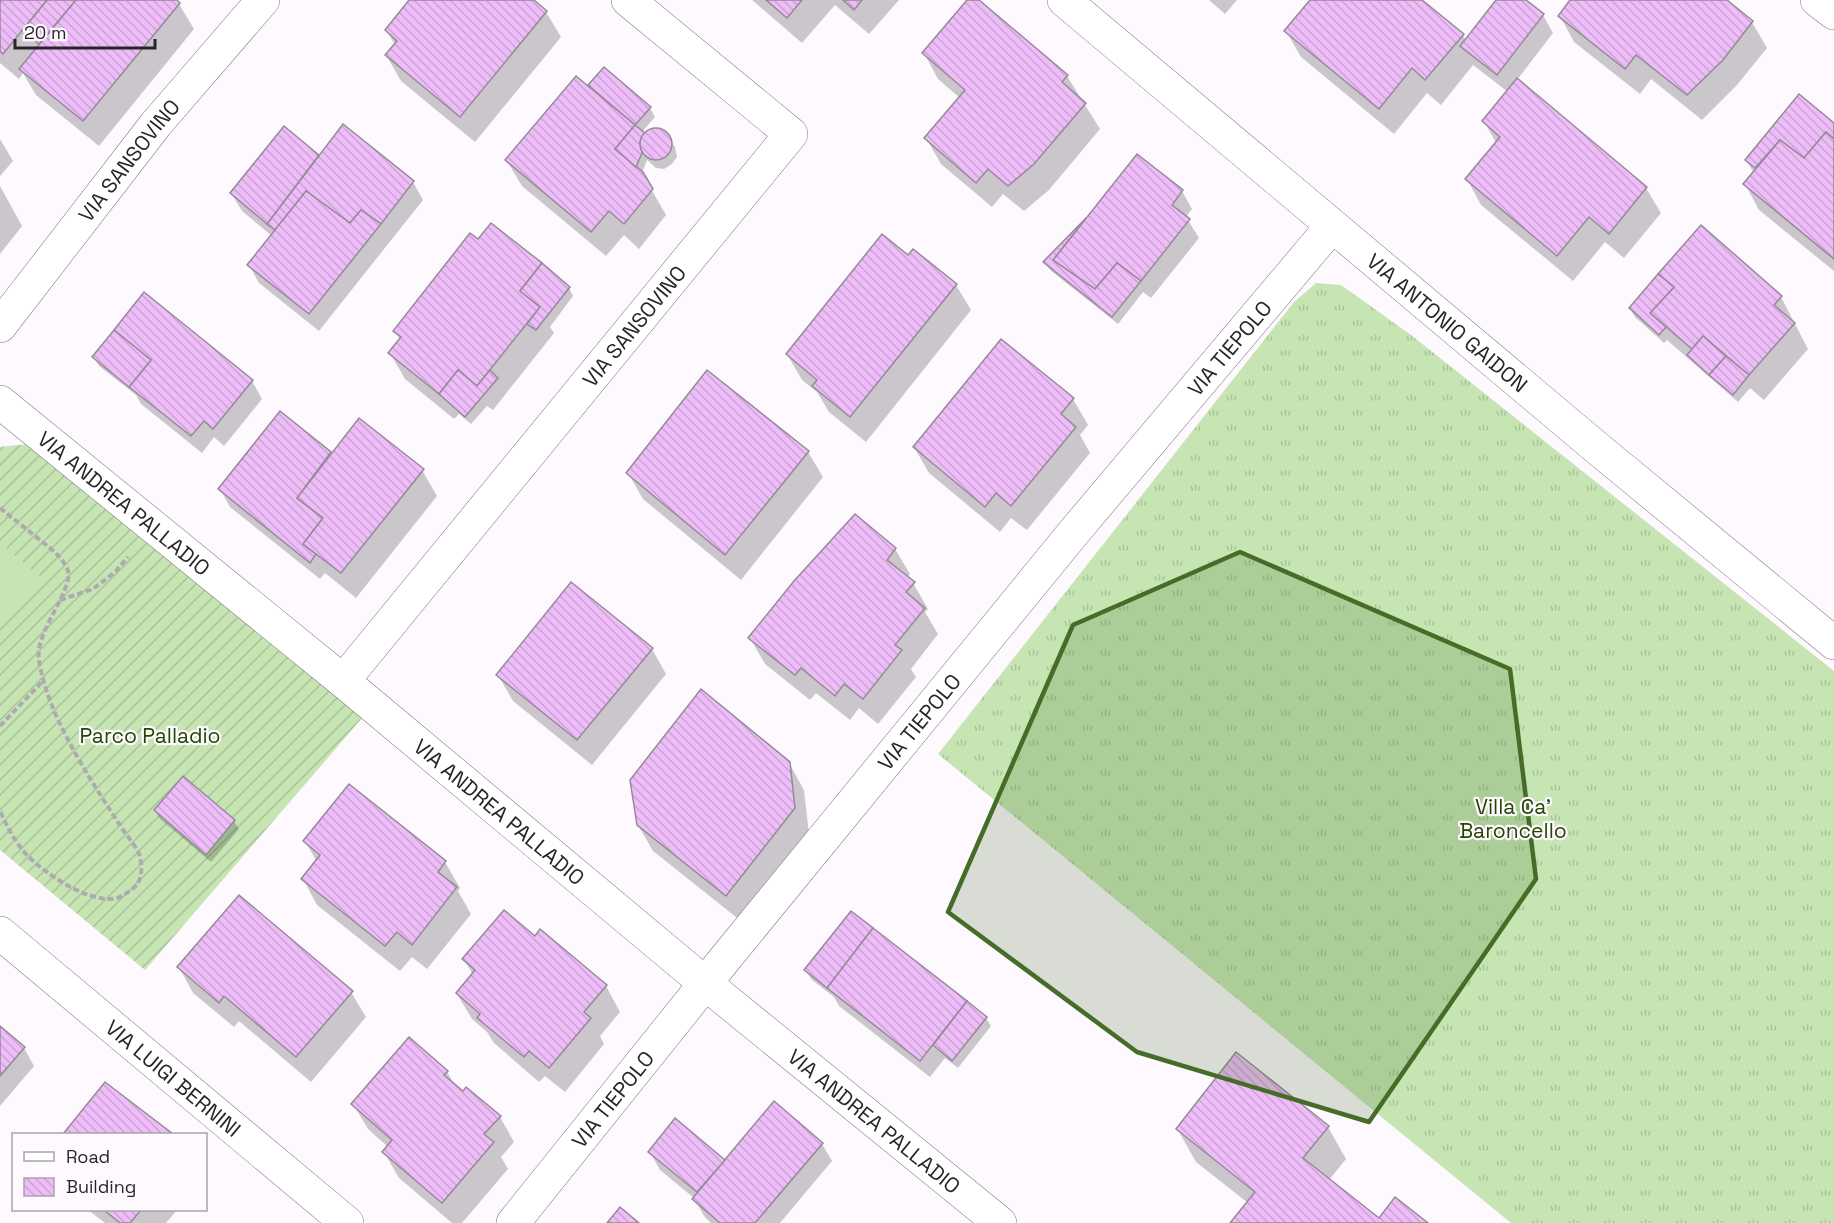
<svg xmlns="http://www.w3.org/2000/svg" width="1834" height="1223" font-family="'Space Grotesk',sans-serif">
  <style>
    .grass { fill: url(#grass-tufts) }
    .garden { fill: url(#garden-furrows) }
    .pitch { fill: #c6e5b3 }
    .shadow { fill: #0003 }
    .building { fill: url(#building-back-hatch); stroke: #948b96; stroke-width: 1.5 }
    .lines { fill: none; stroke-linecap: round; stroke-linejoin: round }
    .minor-casing { stroke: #7f7781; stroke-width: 34 }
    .tertiary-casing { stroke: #7f7781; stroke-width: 34 }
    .path { stroke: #afaab0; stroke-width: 4; stroke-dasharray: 6 3; stroke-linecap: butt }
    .minor { stroke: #fff; stroke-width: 33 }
    .tertiary { stroke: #fff; stroke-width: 33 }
    .marked { fill: #466d28; fill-opacity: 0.2; stroke: #466d28; stroke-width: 4.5; stroke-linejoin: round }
    .labels { text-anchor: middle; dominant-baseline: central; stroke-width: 4.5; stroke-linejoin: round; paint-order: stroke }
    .street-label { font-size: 21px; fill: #282529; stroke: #fef8ff }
    .park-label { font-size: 21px; fill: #234600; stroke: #fef8ff }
  </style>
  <defs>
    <pattern id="grass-tufts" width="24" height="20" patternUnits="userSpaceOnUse" patternTransform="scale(1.5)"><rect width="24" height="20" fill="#c6e5b3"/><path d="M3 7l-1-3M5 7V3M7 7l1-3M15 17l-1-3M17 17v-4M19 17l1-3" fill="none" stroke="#aac49a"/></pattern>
    <pattern id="garden-furrows" width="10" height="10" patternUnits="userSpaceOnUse" patternTransform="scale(1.5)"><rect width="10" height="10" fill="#c6e5b3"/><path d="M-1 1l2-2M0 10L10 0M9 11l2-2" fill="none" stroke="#aac49a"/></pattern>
    <pattern id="building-back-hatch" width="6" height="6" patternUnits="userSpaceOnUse" patternTransform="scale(1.5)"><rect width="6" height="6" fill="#eebdf9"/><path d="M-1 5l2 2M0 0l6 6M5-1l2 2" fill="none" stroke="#cca2d5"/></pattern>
  </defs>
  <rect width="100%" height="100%" fill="#fef8ff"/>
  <path class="grass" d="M 1316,283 L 1341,285 L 1411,335 L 1834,671 L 1834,1223 L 1511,1223 L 938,754 L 1294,302 Z"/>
  <path class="garden" d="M 28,444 L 363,717 L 145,970 L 0,850 L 0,447 Z"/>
  <path class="pitch" d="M 0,543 L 42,578 L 0,628 Z"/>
  <g class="shadow">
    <path d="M 0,0 L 175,0 L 179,4 L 194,29 L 99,146 L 36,95 L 23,73 L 19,79 L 0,63 Z"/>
    <path d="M 411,0 L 532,0 L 546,12 L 561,37 L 475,142 L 401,81 L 386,55 L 395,45 L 386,30 Z"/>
    <path d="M 752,0 L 899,0 L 869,34 L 835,5 L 802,43 Z"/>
    <path d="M 969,0 L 977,0 L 1067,76 L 1100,129 L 1049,190 L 1024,211 L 1003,194 L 992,207 L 941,164 L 926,138 L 960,98 L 938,79 L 924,53 Z"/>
    <path d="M 1209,0 L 1237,0 L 1225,14 Z"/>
    <path d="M 1312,0 L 1420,0 L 1463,35 L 1466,41 L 1498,0 L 1523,0 L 1543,15 L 1553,33 L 1517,80 L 1646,188 L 1661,213 L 1624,258 L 1605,242 L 1573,281 L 1481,205 L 1467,179 L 1496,143 L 1484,121 L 1508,92 L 1473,65 L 1441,105 L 1427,93 L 1394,134 L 1301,57 L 1286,31 Z"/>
    <path d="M 1572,0 L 1728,0 L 1730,5 L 1752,22 L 1767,48 L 1737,85 L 1702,120 L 1651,79 L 1640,94 L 1574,42 L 1560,16 Z"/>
    <path d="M 590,85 L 650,108 L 655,117 L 642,132 L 644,134 L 655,130 L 663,131 L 675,147 L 677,157 L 672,164 L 664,169 L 656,168 L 647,160 L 642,173 L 666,215 L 639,249 L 624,235 L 606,256 L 522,186 L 507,161 L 593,91 Z"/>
    <path d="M 1799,96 L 1834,125 L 1834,271 L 1759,210 L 1745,184 L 1754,173 L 1746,160 Z"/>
    <path d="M 344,126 L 413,182 L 423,200 L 319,331 L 259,283 L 249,265 L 272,236 L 242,211 L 231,193 L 284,128 L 319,157 Z"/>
    <path d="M 0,139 L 13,161 L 0,176 Z"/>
    <path d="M 1137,156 L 1182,191 L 1192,209 L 1186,217 L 1199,238 L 1151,298 L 1143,292 L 1118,324 L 1050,270 L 1045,262 L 1073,233 L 1075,235 Z"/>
    <path d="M 0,186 L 22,226 L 0,254 Z"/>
    <path d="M 908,257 L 956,285 L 971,310 L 866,442 L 829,412 L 817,392 L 802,380 L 787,354 Z"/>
    <path d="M 569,288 L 573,296 L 550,327 L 554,333 L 493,410 L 487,406 L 471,424 L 459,414 L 454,419 L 405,379 L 390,353 L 400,340 L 395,331 Z"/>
    <path d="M 1781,297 L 1808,349 L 1764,400 L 1750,388 L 1738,402 L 1667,340 L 1664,343 L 1635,317 L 1630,308 Z"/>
    <path d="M 1002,341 L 1073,399 L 1088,425 L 1080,435 L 1090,453 L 1027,530 L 1011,518 L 1000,532 L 929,473 L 914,447 Z"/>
    <path d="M 94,357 L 252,381 L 262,399 L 224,446 L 214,437 L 202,453 L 141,404 L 136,395 L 99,366 Z"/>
    <path d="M 280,413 L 332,456 L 422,470 L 437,496 L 356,598 L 325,573 L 320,579 L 230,507 L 220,489 Z"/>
    <path d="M 808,452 L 823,477 L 741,580 L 643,499 L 628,473 Z"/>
    <path d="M 895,549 L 910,574 L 907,578 L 913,583 L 928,609 L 925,612 L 938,634 L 911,669 L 916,677 L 878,724 L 859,708 L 850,720 L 816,693 L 810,700 L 765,664 L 750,638 Z"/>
    <path d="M 652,649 L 666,674 L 592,765 L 513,701 L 498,675 Z"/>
    <path d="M 789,763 L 804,790 L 809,834 L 741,921 L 653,851 L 638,825 Z"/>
    <path d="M 349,786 L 445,862 L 460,888 L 458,891 L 471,914 L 427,969 L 412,957 L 400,971 L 317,905 L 303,879 L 317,862 L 305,841 Z"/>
    <path d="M 155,810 L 234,821 L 239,829 L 211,862 L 160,819 Z"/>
    <path d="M 852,913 L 986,1018 L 991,1026 L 958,1068 L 945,1058 L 930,1077 L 839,1006 L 834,997 L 811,979 L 806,970 Z"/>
    <path d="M 535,938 L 606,986 L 620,1012 L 600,1036 L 604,1044 L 565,1092 L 545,1076 L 539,1082 L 494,1043 L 487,1032 L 472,1019 L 457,994 L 473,975 L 464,959 Z"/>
    <path d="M 179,967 L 351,992 L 366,1017 L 311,1082 L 239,1021 L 234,1027 L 193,993 Z"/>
    <path d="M 0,1028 L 24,1048 L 34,1066 L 0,1106 Z"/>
    <path d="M 447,1072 L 456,1087 L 500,1117 L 514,1142 L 501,1157 L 508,1169 L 462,1223 L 452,1223 L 399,1178 L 384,1152 L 388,1147 L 368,1129 L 353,1104 Z"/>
    <path d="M 105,1084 L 170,1134 L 65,1134 Z"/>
    <path d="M 1328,1127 L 1346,1159 L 1329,1180 L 1379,1220 L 1426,1223 L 1232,1223 L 1248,1203 L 1196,1162 L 1178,1130 Z"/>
    <path d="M 822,1144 L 832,1161 L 780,1223 L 711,1223 L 704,1216 L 694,1198 L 660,1170 L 650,1152 L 725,1162 Z"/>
    <path d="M 88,1210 L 177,1210 L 166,1223 L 105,1223 Z"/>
  </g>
  <g class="building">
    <path d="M 0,0 L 47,0 L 3,54 L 0,51 Z"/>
    <path d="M 47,0 L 76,0 L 39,44 L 22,31 Z"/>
    <path d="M 76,0 L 177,0 L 180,3 L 83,121 L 19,69 Z"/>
    <path d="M 409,0 L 534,0 L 547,11 L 460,117 L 385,55 L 397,41 L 385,30 Z"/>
    <path d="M 766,0 L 802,0 L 787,18 Z"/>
    <path d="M 843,0 L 862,0 L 854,10 Z"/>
    <path d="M 967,0 L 979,0 L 1068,75 L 1062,82 L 1086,103 L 1034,164 L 1008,186 L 988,169 L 976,183 L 924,138 L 965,90 L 922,53 Z"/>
    <path d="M 1310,0 L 1422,0 L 1464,34 L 1425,80 L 1412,68 L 1379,109 L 1284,31 Z"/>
    <path d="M 1496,0 L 1526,0 L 1544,14 L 1497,75 L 1460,46 Z"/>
    <path d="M 1570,0 L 1727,0 L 1753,21 L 1723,60 L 1687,95 L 1636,55 L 1625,69 L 1558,16 Z"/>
    <path d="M 604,67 L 651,107 L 635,125 L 588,85 Z"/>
    <path d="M 576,76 L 635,125 L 615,149 L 643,172 L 653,189 L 624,224 L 609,211 L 591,232 L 505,160 Z"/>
    <path d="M 1517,78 L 1647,187 L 1609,234 L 1589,217 L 1557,256 L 1465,179 L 1500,137 L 1482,121 Z"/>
    <path d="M 1799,94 L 1834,123 L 1834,139 L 1826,132 L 1804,158 L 1780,140 L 1755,168 L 1745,160 Z"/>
    <path d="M 343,124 L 414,181 L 381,224 L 361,210 L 350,223 L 306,191 L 275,230 L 267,224 Z"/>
    <path d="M 635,125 L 645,133 L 640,142 L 642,153 L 636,167 L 615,149 Z"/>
    <path d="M 284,126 L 319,155 L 267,224 L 230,193 Z"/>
    <circle cx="656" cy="144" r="16"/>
    <path d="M 1826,132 L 1834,139 L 1834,259 L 1743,184 L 1780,140 L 1804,158 Z"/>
    <path d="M 1137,154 L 1183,190 L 1172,205 L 1190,219 L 1141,281 L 1117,263 L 1095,289 L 1053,260 Z"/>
    <path d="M 306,191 L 350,223 L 361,210 L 381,224 L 309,314 L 247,265 Z"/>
    <path d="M 1086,218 L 1053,260 L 1095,289 L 1117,263 L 1141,281 L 1112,317 L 1043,262 Z"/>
    <path d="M 491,223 L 542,263 L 520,291 L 540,307 L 477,386 L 458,370 L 439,394 L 388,353 L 401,337 L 393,331 L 470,233 L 478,239 Z"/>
    <path d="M 1701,225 L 1782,296 L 1774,305 L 1795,323 L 1749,375 L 1703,336 L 1692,349 L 1650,313 L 1674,287 L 1658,274 Z"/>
    <path d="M 882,234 L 908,255 L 913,249 L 957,284 L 850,417 L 812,386 L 817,380 L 786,354 Z"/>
    <path d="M 542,263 L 570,287 L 536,330 L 527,324 L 540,307 L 520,291 Z"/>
    <path d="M 1658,274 L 1674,287 L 1650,313 L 1666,327 L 1659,335 L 1629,308 Z"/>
    <path d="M 144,292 L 253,380 L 213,429 L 204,421 L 191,436 L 129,387 L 151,360 L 114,330 Z"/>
    <path d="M 114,330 L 151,360 L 129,387 L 92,357 Z"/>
    <path d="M 1703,336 L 1726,356 L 1709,375 L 1687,355 Z"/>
    <path d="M 1001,339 L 1074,398 L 1061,414 L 1076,427 L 1011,506 L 996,493 L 985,507 L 913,447 Z"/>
    <path d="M 1726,356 L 1749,375 L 1733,395 L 1709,375 Z"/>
    <path d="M 458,370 L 477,386 L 490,370 L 498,378 L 465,417 L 439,394 Z"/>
    <path d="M 707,370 L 809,451 L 725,555 L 626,473 Z"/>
    <path d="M 280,411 L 331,452 L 297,498 L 323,518 L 303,544 L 316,554 L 310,563 L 218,489 Z"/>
    <path d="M 359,418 L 424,469 L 341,573 L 303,544 L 323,518 L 297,498 Z"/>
    <path d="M 855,514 L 896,548 L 887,560 L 915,582 L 906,592 L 925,608 L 895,645 L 902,650 L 863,699 L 844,684 L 835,696 L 801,668 L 795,675 L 748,638 L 794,581 Z"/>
    <path d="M 571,582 L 653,648 L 577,740 L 496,675 Z"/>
    <path d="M 701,689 L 790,762 L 795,808 L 726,896 L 637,825 L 630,780 Z"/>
    <path d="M 183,776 L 235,820 L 206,855 L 154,810 Z"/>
    <path d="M 349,784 L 446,861 L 438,872 L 457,887 L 412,945 L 397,932 L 385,946 L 301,879 L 320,855 L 303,841 Z"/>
    <path d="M 239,895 L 353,991 L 296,1057 L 224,996 L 219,1003 L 177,967 Z"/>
    <path d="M 504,910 L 535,936 L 540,929 L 607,985 L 584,1012 L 591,1018 L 549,1068 L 529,1051 L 524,1057 L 477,1018 L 480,1014 L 456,993 L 475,970 L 462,959 Z"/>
    <path d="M 851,911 L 873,928 L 827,988 L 804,970 Z"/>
    <path d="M 873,928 L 967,1001 L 920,1061 L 827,988 Z"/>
    <path d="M 967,1001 L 987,1017 L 952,1061 L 933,1045 Z"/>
    <path d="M 0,1026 L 25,1047 L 0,1076 Z"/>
    <path d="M 409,1037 L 448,1071 L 444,1075 L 463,1091 L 466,1087 L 501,1116 L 484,1134 L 494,1142 L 442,1203 L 382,1152 L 392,1140 L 351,1104 Z"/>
    <path d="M 1236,1052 L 1329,1126 L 1303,1158 L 1379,1218 L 1395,1197 L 1428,1223 L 1230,1223 L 1255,1192 L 1176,1129 Z"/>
    <path d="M 105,1082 L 173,1134 L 63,1134 Z"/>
    <path d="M 774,1101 L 823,1143 L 755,1223 L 720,1223 L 692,1199 Z"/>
    <path d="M 675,1118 L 725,1160 L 697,1192 L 648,1152 Z"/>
    <path d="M 620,1207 L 639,1223 L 607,1223 Z"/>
    <path d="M 104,1210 L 141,1210 L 130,1223 L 120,1223 Z"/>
  </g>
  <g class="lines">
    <defs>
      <g id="minor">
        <path d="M 1817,0 L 1834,13"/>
        <path id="s1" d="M 0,326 L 156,124 L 263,0"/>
        <path id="s2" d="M 0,402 L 343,681 L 706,984 L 1000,1223"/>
        <path id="s3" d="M 343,681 L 791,134 L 628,0"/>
        <path id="s4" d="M 0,933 L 347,1223"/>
        <path id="s5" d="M 513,1223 L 724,960 L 1074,532 L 1332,226"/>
      </g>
      <g id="tertiary">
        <path id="s6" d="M 1064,0 L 1597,448 L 1834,643"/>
      </g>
    </defs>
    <use href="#minor" class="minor-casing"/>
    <use href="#tertiary" class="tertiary-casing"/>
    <g class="path">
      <path d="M 0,508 L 55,552 C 60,558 66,564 68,571 C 73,591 34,633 39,660 C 47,716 92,782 123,830 C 128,837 134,844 138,852 C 141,856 142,868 141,874 C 140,883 133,890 125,894 C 121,896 117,899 113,899 C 85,901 44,873 26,854 C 14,841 7,826 0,811"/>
      <path d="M 60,600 L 93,589 L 115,572 L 128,557"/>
      <path d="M 0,726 L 43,681"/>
    </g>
    <use href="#minor" class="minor"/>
    <use href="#tertiary" class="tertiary"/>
  </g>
  <path class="marked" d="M 1240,552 L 1510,669 L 1536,879 L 1369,1122 L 1137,1052 L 948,912 L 1073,625 Z"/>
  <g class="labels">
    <g class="street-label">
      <text stroke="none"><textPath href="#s1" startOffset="210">VIA SANSOVINO</textPath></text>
      <text stroke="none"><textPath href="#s6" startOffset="501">VIA ANTONIO GAIDON</textPath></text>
      <text stroke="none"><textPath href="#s3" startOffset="459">VIA SANSOVINO</textPath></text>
      <text stroke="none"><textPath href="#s5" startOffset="1131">VIA TIEPOLO</textPath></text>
      <text stroke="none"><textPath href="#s2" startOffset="160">VIA ANDREA PALLADIO</textPath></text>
      <text stroke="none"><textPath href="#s5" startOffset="645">VIA TIEPOLO</textPath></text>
      <text stroke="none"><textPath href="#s2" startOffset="646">VIA ANDREA PALLADIO</textPath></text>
      <text stroke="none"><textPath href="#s4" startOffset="226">VIA LUIGI BERNINI</textPath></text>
      <text stroke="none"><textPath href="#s5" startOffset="159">VIA TIEPOLO</textPath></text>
      <text stroke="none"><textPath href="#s2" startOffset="1132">VIA ANDREA PALLADIO</textPath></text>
    </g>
    <g class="park-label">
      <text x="150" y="735">Parco Palladio</text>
      <text x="1513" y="806">Villa Ca'<tspan x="1513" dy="24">Baroncello</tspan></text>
    </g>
  </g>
  <rect x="12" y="1133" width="195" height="78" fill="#fef8ff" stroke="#a8a4a9" stroke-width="1.5"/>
  <rect x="24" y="1152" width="30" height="9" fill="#ffffff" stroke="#a8a4a9" stroke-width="1.5"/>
  <text x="66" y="1163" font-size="18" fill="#282529">Road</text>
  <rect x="24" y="1178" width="30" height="18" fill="url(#building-back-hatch)" stroke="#a8a4a9" stroke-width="1.5"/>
  <text x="66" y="1193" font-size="18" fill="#282529">Building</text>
  <path d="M15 39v9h140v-9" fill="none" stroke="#282529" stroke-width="3"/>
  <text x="24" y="39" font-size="18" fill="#282529" stroke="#fef8ff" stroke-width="4.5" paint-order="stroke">20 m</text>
</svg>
